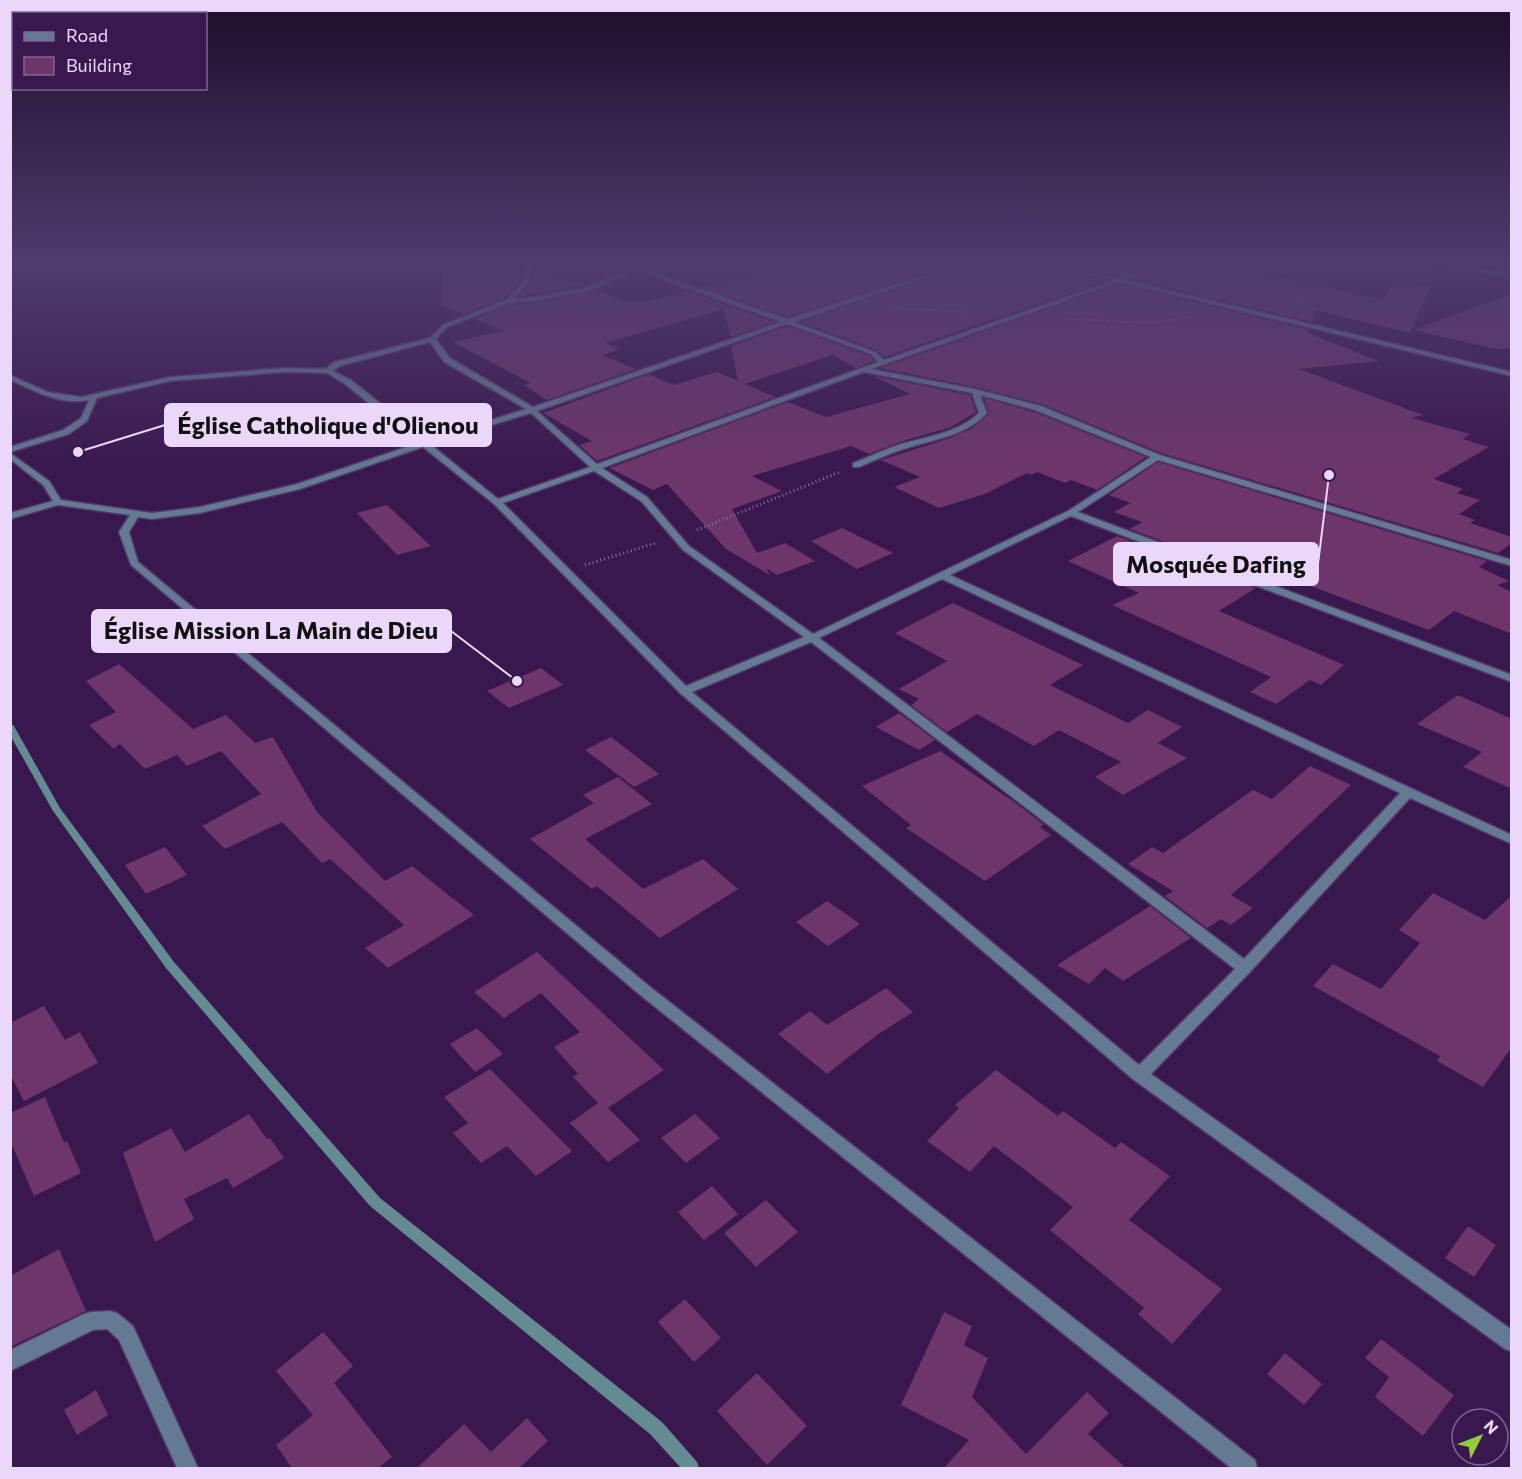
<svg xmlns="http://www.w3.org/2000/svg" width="1522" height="1479" font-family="Commissioner,sans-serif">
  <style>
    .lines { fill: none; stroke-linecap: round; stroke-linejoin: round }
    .stream { fill: #658b92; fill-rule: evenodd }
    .building { fill: #6d356a }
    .street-casing { stroke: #55366a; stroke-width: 3 }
    .path-far1 { stroke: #8b709f; stroke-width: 2; stroke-dasharray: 1 2; stroke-linecap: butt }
    .path { stroke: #8b709f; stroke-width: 3; stroke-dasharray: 1 3; stroke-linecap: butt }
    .street { fill: #637a92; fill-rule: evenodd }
    .leader { fill: none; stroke: #ead7fa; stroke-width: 2 }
    .callout-dot { fill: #ead7fa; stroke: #39174f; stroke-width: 2 }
    .callout { fill: #ead7fa; stroke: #ead7fa; stroke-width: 2 }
    .callout-label { font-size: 24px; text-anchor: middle; font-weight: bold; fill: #111 }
  </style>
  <rect width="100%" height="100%" fill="#39174f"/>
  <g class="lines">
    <path class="stream" d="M 10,723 L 14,726 L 60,808 L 174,962 L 380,1198 L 662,1422 L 697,1462 L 699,1468 L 681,1468 L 650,1434 L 370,1206 L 166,968 L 53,811 L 10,735 Z"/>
  </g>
  <g class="building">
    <path d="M 743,265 L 950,265 L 787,317 L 702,287 L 754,273 Z"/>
    <path d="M 967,265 L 1050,265 L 1051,267 L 1104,281 L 885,357 L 876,350 L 801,322 Z"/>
    <path d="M 1070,265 L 1146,265 L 1118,276 Z"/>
    <path d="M 1162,265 L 1229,265 L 1383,300 L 1393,282 L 1431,286 L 1410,333 L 1315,310 L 1312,322 L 1132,279 Z"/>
    <path d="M 542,268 L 585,285 L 520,296 L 529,286 L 534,269 Z"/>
    <path d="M 523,269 L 519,283 L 505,298 L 464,314 L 441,304 L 442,270 Z"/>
    <path d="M 1119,284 L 1309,330 L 1308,333 L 1379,361 L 1299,369 L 1423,415 L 1411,418 L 1470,434 L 1463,439 L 1489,447 L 1434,479 L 1463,489 L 1457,493 L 1480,500 L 1459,514 L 1475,520 L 1470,523 L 1512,537 L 1512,543 L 1498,553 L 1161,453 L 1042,404 L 975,387 L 880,368 Z"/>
    <path d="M 596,290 L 623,301 L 645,302 L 687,291 L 774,322 L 730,337 L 724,309 L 605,343 L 620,349 L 602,355 L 636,369 L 547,400 L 524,385 L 531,383 L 453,342 L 502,331 L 474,319 L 510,305 L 535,303 Z"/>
    <path d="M 1512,294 L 1512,348 L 1496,349 L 1413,330 Z"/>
    <path d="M 787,326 L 870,356 L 874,361 L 856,368 L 832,355 L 745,384 L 775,397 L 597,461 L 579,445 L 592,441 L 543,413 L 649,374 L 673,385 L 717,372 L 738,381 L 731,346 Z"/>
    <path d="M 873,376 L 970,395 L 976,412 L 951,427 L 900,442 L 869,454 L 851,446 L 752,476 L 782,491 L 732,509 L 757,553 L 785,543 L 815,561 L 777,575 L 766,568 L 770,575 L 726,549 L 667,484 L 653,490 L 609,468 L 788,402 L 826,417 L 910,394 Z"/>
    <path d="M 984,398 L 1034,412 L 1146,457 L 1097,490 L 1071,480 L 1065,483 L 1037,472 L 1031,475 L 1027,473 L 985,494 L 939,508 L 894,487 L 920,477 L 881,460 L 950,438 L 971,429 L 989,414 Z"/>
    <path d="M 1158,462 L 1487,561 L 1479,567 L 1509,581 L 1497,585 L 1512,592 L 1512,634 L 1454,611 L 1429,630 L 1278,574 L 1268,581 L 1130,529 L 1142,522 L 1114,512 L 1130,503 L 1109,495 Z"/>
    <path d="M 387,505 L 431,546 L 397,555 L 357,513 Z"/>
    <path d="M 842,528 L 893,553 L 857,569 L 811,541 Z"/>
    <path d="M 1117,536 L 1256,588 L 1219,611 L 1344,665 L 1321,685 L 1310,680 L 1276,704 L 1250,692 L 1271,677 L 1112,605 L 1139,593 L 1068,561 Z"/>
    <path d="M 953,603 L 1083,665 L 1050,685 L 1128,723 L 1148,710 L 1182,727 L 1158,743 L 1187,758 L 1123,795 L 1095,777 L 1121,762 L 1059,730 L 1034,746 L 977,714 L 947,732 L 911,705 L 919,699 L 899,689 L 947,661 L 895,633 Z"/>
    <path d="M 119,664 L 193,729 L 226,715 L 255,743 L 273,737 L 317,812 L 385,881 L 412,866 L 474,915 L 388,968 L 365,948 L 404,925 L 330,859 L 322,863 L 282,822 L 225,849 L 202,826 L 261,794 L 221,751 L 187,766 L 177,755 L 145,769 L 121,745 L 119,744 L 114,749 L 89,725 L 116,712 L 86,681 Z"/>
    <path d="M 541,668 L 563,685 L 509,708 L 487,691 Z"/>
    <path d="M 1458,695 L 1512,719 L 1512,789 L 1463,767 L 1482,752 L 1417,724 Z"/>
    <path d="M 899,713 L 935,740 L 919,750 L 876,727 Z"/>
    <path d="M 611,737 L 659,774 L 634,787 L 585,750 Z"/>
    <path d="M 940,751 L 1017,804 L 1044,825 L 1040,827 L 1051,835 L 985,881 L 906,828 L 911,825 L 862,786 Z"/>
    <path d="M 1310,766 L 1351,785 L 1258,872 L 1231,895 L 1253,908 L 1231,925 L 1221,919 L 1207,928 L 1165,896 L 1173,891 L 1128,864 L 1152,847 L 1163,853 L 1253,790 L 1272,799 Z"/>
    <path d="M 618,777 L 652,804 L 585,839 L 643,889 L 703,859 L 738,889 L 660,938 L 597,886 L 592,889 L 530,839 L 594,803 L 583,795 Z"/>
    <path d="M 165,847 L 187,875 L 146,894 L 125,865 Z"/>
    <path d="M 1433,893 L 1485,920 L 1512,895 L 1512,1047 L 1483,1087 L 1437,1061 L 1440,1056 L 1313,986 L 1333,964 L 1381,989 L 1420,943 L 1399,930 Z"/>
    <path d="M 827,901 L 860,924 L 828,946 L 796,922 Z"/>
    <path d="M 1150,906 L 1191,938 L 1123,981 L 1105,968 L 1089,984 L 1057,965 Z"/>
    <path d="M 537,952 L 664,1070 L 608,1108 L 640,1140 L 608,1162 L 570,1123 L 598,1103 L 573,1077 L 578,1074 L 554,1047 L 580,1032 L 541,993 L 504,1018 L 474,992 Z"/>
    <path d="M 886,988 L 913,1012 L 877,1035 L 827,1074 L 778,1034 L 810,1011 L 827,1025 Z"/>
    <path d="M 44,1006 L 65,1040 L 80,1032 L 98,1063 L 24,1101 L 10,1074 L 10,1023 Z"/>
    <path d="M 477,1028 L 503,1054 L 475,1072 L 450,1044 Z"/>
    <path d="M 490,1069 L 572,1151 L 536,1176 L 507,1146 L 481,1163 L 453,1133 L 468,1123 L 444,1097 Z"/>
    <path d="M 996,1070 L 1058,1116 L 1063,1111 L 1115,1148 L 1121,1142 L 1170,1176 L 1129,1220 L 1222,1289 L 1172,1344 L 1138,1314 L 1144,1308 L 1050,1230 L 1073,1207 L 994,1146 L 970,1172 L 927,1141 L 959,1108 L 955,1105 Z"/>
    <path d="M 45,1097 L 64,1143 L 67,1141 L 81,1173 L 34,1196 L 10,1140 L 10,1113 Z"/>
    <path d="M 249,1114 L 267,1139 L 270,1138 L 284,1158 L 233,1188 L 227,1178 L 184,1199 L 194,1219 L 155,1242 L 123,1153 L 171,1128 L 185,1152 Z"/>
    <path d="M 695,1114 L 720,1138 L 686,1163 L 661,1138 Z"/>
    <path d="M 712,1186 L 738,1214 L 704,1240 L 678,1212 Z"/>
    <path d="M 766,1200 L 798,1232 L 756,1267 L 724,1233 Z"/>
    <path d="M 1468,1226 L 1496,1245 L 1474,1277 L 1445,1258 Z"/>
    <path d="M 59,1249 L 86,1311 L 10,1347 L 10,1276 Z"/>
    <path d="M 685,1299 L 721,1338 L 694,1362 L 658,1322 Z"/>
    <path d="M 944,1312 L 972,1326 L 964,1345 L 988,1358 L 972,1397 L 1026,1454 L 1087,1392 L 1109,1413 L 1088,1434 L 1126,1468 L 944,1468 L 969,1440 L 901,1405 Z"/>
    <path d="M 323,1332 L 353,1366 L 334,1383 L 392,1457 L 378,1468 L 292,1468 L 276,1445 L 313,1415 L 276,1371 Z"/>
    <path d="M 1381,1339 L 1454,1395 L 1423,1436 L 1375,1397 L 1389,1377 L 1365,1358 Z"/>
    <path d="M 1285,1353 L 1322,1384 L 1304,1405 L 1267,1374 Z"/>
    <path d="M 757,1373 L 807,1426 L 767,1465 L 717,1411 Z"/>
    <path d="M 96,1390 L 108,1415 L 77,1435 L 64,1410 Z"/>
    <path d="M 527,1418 L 548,1441 L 519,1468 L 417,1468 L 464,1424 L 491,1452 Z"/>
  </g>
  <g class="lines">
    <defs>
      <g id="street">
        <path d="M 527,265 L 533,265 L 527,285 L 514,299 L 535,297 L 584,288 L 638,265 L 645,265 L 641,268 L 787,319 L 957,265 L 965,265 L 794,322 L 875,352 L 884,360 L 1112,281 L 1052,265 L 1061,265 L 1118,278 L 1152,265 L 1160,265 L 1125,280 L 1512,372 L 1512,376 L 1119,282 L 871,369 L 975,389 L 1041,406 L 1160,455 L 1512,560 L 1512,566 L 1158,460 L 1078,512 L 1512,675 L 1512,682 L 1071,516 L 950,575 L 1512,835 L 1512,844 L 1410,798 L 1250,972 L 1151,1074 L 1512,1330 L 1512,1351 L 1505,1349 L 1134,1080 L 680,693 L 494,504 L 423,447 L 300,489 L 200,513 L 152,519 L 138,517 L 129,532 L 138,562 L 649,986 L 1255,1460 L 1257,1468 L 1231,1468 L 639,994 L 131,565 L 119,532 L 130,515 L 58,505 L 10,519 L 10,513 L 53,501 L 43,485 L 10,459 L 10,453 L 49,481 L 61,500 L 152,513 L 200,507 L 297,484 L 418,443 L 345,384 L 327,373 L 284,372 L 170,381 L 97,398 L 87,421 L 69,434 L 10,452 L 10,447 L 63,430 L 81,418 L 89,400 C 62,406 34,391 10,380 L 10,375 L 48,392 L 81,397 L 170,377 L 284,368 L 326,369 L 334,362 L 430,338 L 443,325 L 506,300 L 521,284 ZM 636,270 L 781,322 L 533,407 L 450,358 L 436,339 L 447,327 L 509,303 L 535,301 L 587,291 ZM 787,324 L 871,354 L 878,362 L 597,464 L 537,411 ZM 430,342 L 444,362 L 526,409 L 426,440 L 351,380 L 333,371 L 340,366 ZM 864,372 L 972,393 L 979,413 C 957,433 929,436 901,444 C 885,449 869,457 853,463 L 853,467 L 859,467 C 875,460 891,453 907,448 C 935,439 966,436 987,413 L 980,395 L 1035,410 L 1151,457 L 1068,511 L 813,634 L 689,546 L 647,497 L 602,468 ZM 531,413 L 590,467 L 498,499 L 430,444 ZM 594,471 L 641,501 L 683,550 L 804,637 L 686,686 L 503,503 ZM 942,579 L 1400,793 L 1244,959 L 819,638 ZM 811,642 L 1235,969 L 1139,1065 L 692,692 Z"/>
        <path d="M 1429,265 L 1444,265 L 1512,273 L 1512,277 Z"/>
        <path d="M 110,1311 L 117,1313 L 133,1326 L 198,1468 L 177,1468 L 119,1340 L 107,1329 L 93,1330 L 10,1371 L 10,1350 L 84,1314 L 91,1312 Z"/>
      </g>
    </defs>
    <use href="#street" class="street-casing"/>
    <g class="path-far1">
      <path d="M 1295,302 L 1359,265"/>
      <path d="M 893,308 L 969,312"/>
      <path d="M 1067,319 L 1150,323 L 1190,317"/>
    </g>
    <g class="path">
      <path d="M 697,530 L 840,472"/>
      <path d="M 585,565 L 656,543"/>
    </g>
    <use href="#street" class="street"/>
  </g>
  <linearGradient id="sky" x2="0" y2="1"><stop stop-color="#1f0d2b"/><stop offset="0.56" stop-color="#4e3c6e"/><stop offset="1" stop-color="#4e3c6e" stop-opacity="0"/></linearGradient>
  <rect width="1522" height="472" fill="url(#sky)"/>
  <path class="leader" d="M78 452L165 425M1329 475L1318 564M517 681L451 631"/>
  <g class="callout-dot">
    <circle cx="78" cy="452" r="6"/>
    <circle cx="1329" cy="475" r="6"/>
    <circle cx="517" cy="681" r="6"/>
  </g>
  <g class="callout">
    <rect x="165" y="404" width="326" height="42" rx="6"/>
    <rect x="1114" y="543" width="204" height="42" rx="6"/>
    <rect x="92" y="610" width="359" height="42" rx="6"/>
  </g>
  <g class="callout-label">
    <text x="328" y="434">Église Catholique d'Olienou</text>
    <text x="1216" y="573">Mosquée Dafing</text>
    <text x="271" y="639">Église Mission La Main de Dieu</text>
  </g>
  <rect width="1522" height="1479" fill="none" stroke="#ead7fa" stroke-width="24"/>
  <rect x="12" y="12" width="195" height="78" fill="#39174f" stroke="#806493" stroke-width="1.5"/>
  <rect x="24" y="32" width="30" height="9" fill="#637a92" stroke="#806493" stroke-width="1.5"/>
  <text x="66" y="42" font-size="18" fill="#ead7fa">Road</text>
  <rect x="24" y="57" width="30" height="18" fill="#6d356a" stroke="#806493" stroke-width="1.5"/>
  <text x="66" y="72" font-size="18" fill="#ead7fa">Building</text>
  <g transform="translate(1480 1437) rotate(48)"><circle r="28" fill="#39174f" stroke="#806493" stroke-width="1.5"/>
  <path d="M0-4.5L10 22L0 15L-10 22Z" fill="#92cd3e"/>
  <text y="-9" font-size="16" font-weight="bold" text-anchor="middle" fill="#ead7fa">N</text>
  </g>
</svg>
